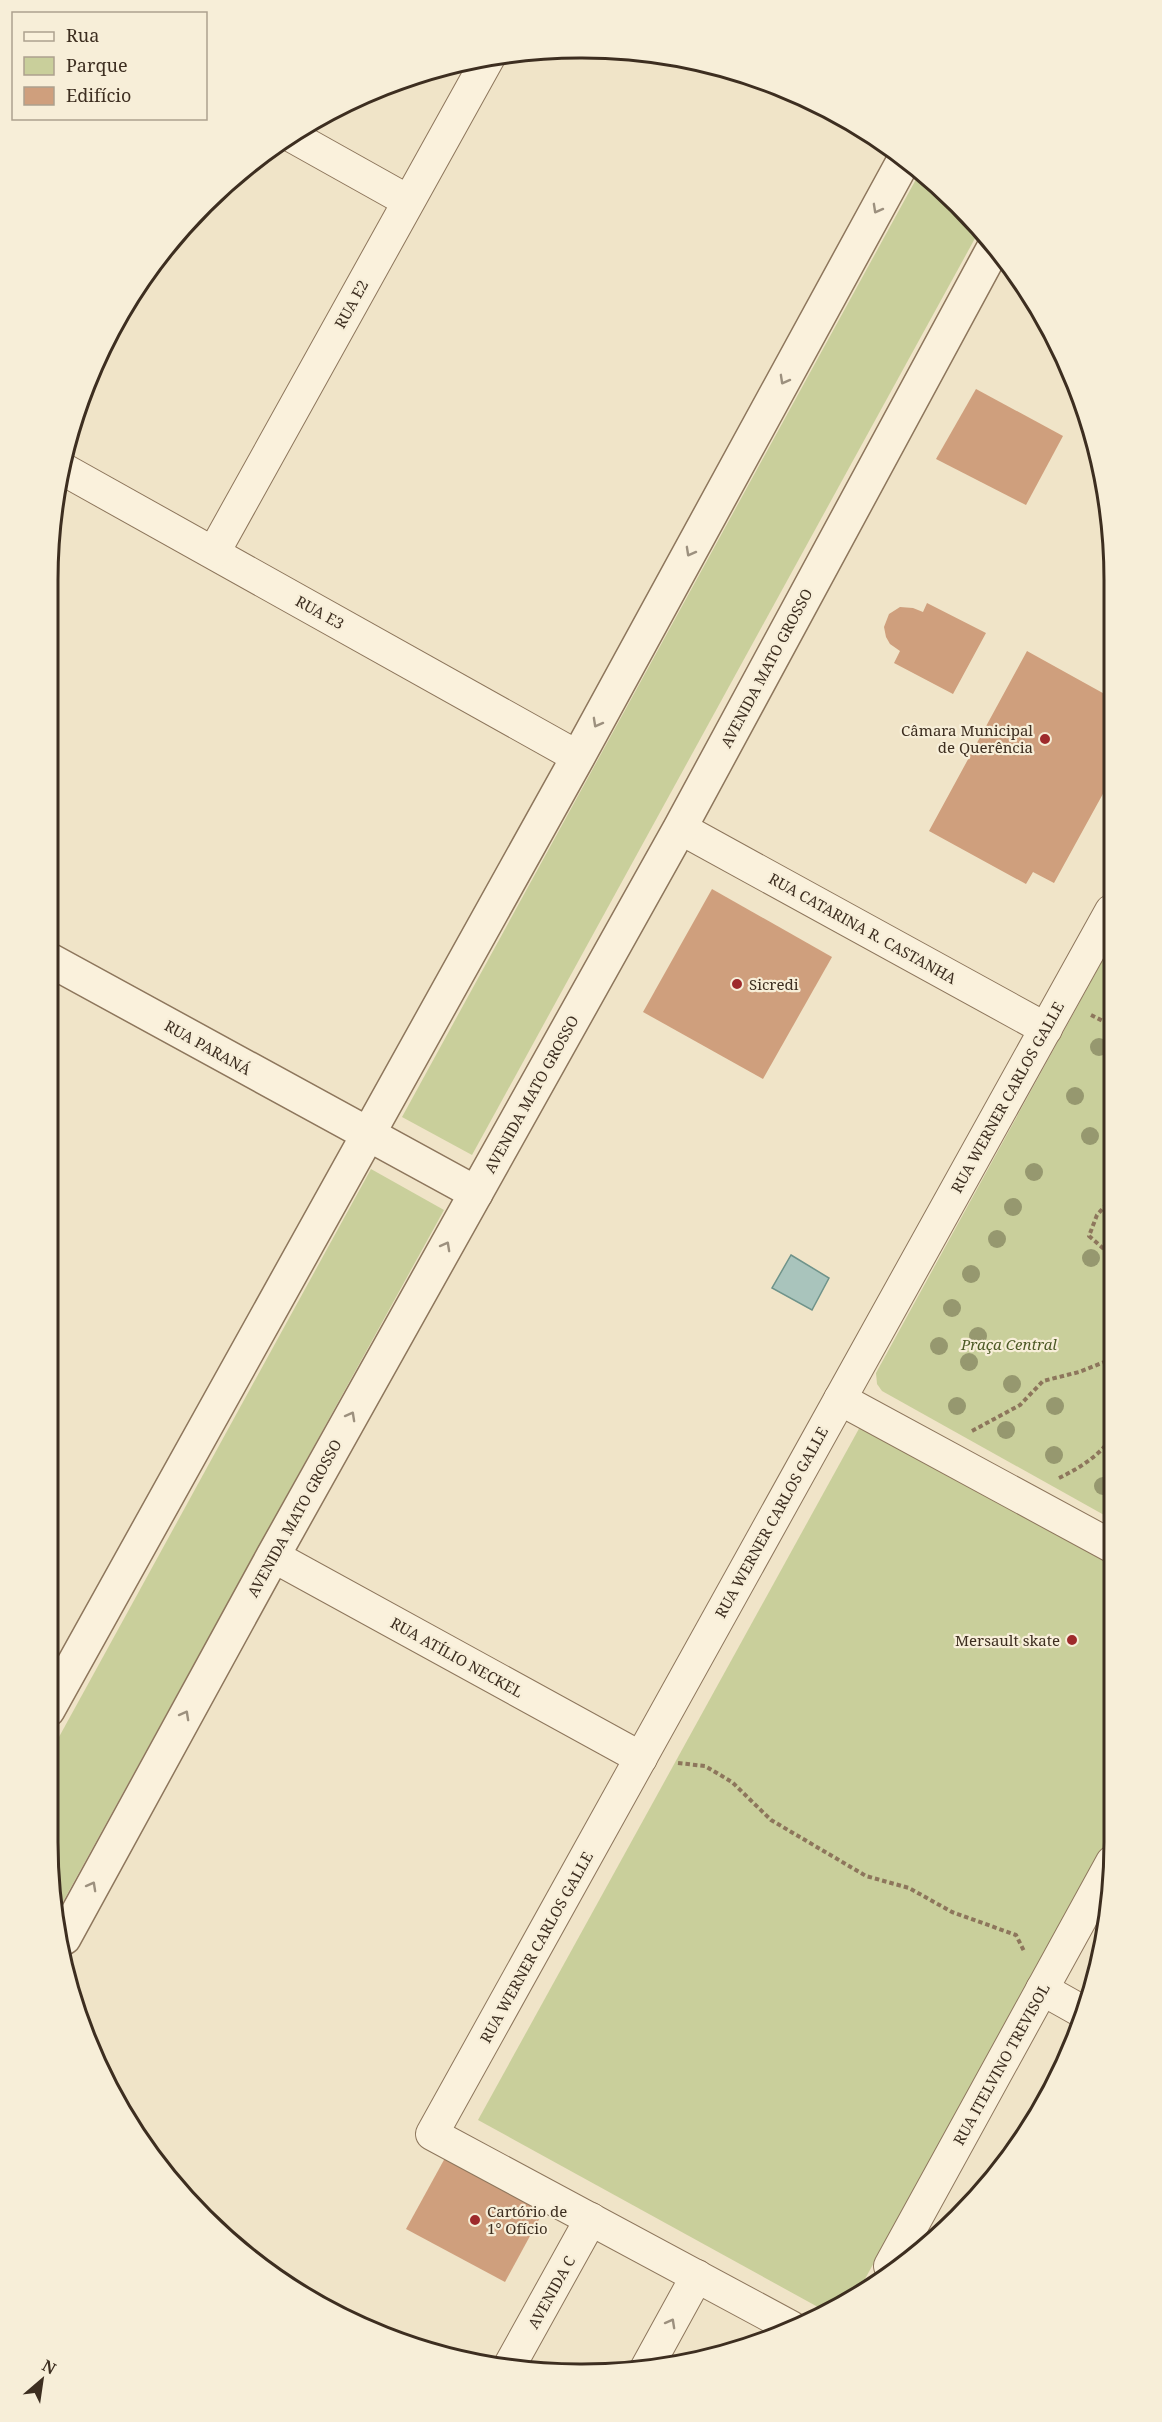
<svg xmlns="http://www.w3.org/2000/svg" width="1162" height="2422" font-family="'Noto Serif',serif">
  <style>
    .green { fill: #c9cf9b }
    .water { fill: #a9c4bc; stroke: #6f938a; stroke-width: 1.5 }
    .building { fill: #cf9f7d }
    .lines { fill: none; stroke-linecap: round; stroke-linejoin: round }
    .minor-casing { stroke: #8d765c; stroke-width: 34 }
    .tertiary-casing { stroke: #8d765c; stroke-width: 36 }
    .path { stroke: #8d765c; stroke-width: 4; stroke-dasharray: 4.5 3; stroke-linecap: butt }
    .minor { stroke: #faf1dc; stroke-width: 32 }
    .tertiary { stroke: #faf1dc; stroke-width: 33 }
    .tree { fill: #96986f }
    .oneway { stroke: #9c907e }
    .poi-dot { fill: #9e2a2b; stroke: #f7eed8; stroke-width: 2 }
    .labels { text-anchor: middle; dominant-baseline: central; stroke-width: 4.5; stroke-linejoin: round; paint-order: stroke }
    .street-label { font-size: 15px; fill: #3d2e20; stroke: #f7eed8 }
    .poi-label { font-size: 15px; fill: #3d2e20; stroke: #f7eed8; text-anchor: end }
    .park-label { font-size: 15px; font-style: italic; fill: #4d5a26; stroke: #f7eed8 }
    .rim { fill: none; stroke: #3d2e20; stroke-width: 3 }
  </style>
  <rect width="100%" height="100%" fill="#f0e4c8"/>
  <g class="green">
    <path d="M 920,172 L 979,231 L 472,1155 L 402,1117 Z"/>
    <path d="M 1111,945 L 1113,1520 L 882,1391 L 877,1384 L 876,1373 Z"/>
    <path d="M 371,1169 L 444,1210 L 59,1909 L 48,1841 L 48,1757 Z"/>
    <path d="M 861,1425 L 1113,1564 L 1114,1828 L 860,2288 L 827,2312 L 478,2120 Z"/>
  </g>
  <path class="water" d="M 791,1255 L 829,1278 L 812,1310 L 772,1288 Z"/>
  <g class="building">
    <path d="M 976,389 L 1063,436 L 1026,505 L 936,459 Z"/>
    <path d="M 927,603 L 986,633 L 953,694 L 894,663 L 900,651 L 890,644 L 886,637 L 884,627 L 889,614 L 900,607 L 913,608 L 923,612 Z"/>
    <path d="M 1027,651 L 1110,697 L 1110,781 L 1054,883 L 1033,872 L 1026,884 L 929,831 Z"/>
    <path d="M 712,889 L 832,957 L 763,1079 L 643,1012 Z"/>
    <path d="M 445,2158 L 543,2212 L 505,2282 L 406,2229 Z"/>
  </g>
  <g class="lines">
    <defs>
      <g id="minor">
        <path d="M 290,135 L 408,201"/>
        <path d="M 61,468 L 578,757"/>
        <path d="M 214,552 L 489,57"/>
        <path d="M 680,828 L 1046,1029"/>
        <path d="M 840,1399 L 1113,1547"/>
        <path d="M 273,1556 L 641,1758"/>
        <path d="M 1042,1989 L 1083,2012"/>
        <path d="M 890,2266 L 1112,1862"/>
        <path d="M 791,2327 L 432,2134 L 1111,911"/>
        <path d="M 510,2365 L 591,2219"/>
        <path d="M 646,2369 L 697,2276"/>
      </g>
      <g id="tertiary">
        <path d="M 48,959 L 476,1193"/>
        <path d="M 48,1710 L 578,757 L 905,158"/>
        <path d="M 64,1938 L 273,1556 L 680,828 L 994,247"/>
      </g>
    </defs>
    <use href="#minor" class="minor-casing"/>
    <use href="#tertiary" class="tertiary-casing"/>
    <g class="path">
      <path d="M 1091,1015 L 1105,1022 L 1111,1028"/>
      <path d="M 1112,1198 L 1097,1215 L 1089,1236 L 1112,1256"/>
      <path d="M 972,1431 L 1020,1405 L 1043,1381 L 1079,1372 L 1112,1359"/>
      <path d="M 1059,1478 C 1080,1468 1100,1455 1113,1436"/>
      <path d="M 678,1763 L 705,1766 L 732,1782 L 771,1820 L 866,1876 L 909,1888 L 952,1912 L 1016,1935 L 1024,1951"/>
    </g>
    <use href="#minor" class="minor"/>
    <use href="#tertiary" class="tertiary"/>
  </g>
  <g class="tree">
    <circle cx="1099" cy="1047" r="9"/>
    <circle cx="1075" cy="1096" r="9"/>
    <circle cx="1090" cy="1136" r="9"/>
    <circle cx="1034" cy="1172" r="9"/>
    <circle cx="1013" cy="1207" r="9"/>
    <circle cx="997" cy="1239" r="9"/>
    <circle cx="1091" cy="1258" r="9"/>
    <circle cx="971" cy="1274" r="9"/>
    <circle cx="952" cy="1308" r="9"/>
    <circle cx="978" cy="1336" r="9"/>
    <circle cx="939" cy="1346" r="9"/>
    <circle cx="969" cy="1362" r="9"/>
    <circle cx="1012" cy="1384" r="9"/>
    <circle cx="957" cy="1406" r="9"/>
    <circle cx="1055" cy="1406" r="9"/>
    <circle cx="1006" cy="1430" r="9"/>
    <circle cx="1054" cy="1455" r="9"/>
    <circle cx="1103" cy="1486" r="9"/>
  </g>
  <defs><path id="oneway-chevron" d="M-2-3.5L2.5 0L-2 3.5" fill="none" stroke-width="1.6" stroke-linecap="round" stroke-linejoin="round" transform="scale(1.5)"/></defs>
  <g class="oneway">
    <use href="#oneway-chevron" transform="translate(877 209) rotate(119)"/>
    <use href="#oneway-chevron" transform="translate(784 380) rotate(119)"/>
    <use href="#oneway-chevron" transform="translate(690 552) rotate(119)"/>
    <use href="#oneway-chevron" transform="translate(597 723) rotate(119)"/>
    <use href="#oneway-chevron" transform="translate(446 1246) rotate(-61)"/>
    <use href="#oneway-chevron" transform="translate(351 1416) rotate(-61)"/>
    <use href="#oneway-chevron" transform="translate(185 1715) rotate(-61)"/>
    <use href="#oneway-chevron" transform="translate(92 1886) rotate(-61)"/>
    <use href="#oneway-chevron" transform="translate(671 2323) rotate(-61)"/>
  </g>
  <g class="poi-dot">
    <circle cx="1045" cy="739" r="6"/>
    <circle cx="737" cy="984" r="6"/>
    <circle cx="1072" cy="1640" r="6"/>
    <circle cx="475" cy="2220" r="6"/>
  </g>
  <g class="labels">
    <g class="street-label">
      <text transform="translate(351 304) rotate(-61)">RUA E2</text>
      <text transform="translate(320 612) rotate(29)">RUA E3</text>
      <text transform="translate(766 668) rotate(-62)">AVENIDA MATO GROSSO</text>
      <text transform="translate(863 928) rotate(29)">RUA CATARINA R. CASTANHA</text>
      <text transform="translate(208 1047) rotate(29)">RUA PARANÁ</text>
      <text transform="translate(531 1094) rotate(-61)">AVENIDA MATO GROSSO</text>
      <text transform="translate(1007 1097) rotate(-61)">RUA WERNER CARLOS GALLE</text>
      <text transform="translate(294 1518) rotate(-61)">AVENIDA MATO GROSSO</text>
      <text transform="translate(771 1522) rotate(-61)">RUA WERNER CARLOS GALLE</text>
      <text transform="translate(457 1657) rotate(29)">RUA ATÍLIO NECKEL</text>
      <text transform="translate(536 1947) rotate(-61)">RUA WERNER CARLOS GALLE</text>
      <text transform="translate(1001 2064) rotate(-61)">RUA ITELVINO TREVISOL</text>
      <text transform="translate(551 2292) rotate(-61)">AVENIDA C</text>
    </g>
    <g class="poi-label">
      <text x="1033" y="730">Câmara Municipal<tspan x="1033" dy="17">de Querência</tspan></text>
      <text x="749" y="984" text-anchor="start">Sicredi</text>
      <text x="1060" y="1640">Mersault skate</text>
      <text x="487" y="2211" text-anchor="start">Cartório de<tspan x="487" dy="17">1° Ofício</tspan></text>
    </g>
    <g class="park-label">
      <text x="1009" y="1344">Praça Central</text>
    </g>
  </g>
  <path d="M0 0H1162V2422H0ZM580 58H582A522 522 0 0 1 1104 580V1842A522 522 0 0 1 582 2364H580A522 522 0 0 1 58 1842V580A522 522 0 0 1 580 58Z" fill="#f7eed8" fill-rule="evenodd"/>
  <path class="rim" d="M580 58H582A522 522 0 0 1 1104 580V1842A522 522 0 0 1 582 2364H580A522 522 0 0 1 58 1842V580A522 522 0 0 1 580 58Z"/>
  <rect x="12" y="12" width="195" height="108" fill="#f7eed8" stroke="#ada18e" stroke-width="1.5"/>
  <rect x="24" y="32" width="30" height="9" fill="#faf1dc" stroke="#ada18e" stroke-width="1.5"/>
  <text x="66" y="42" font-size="18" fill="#3d2e20">Rua</text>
  <rect x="24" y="57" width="30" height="18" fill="#c9cf9b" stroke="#ada18e" stroke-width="1.5"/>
  <text x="66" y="72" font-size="18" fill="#3d2e20">Parque</text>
  <rect x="24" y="87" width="30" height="18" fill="#cf9f7d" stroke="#ada18e" stroke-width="1.5"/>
  <text x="66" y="102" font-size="18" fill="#3d2e20">Edifício</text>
  <g transform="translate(42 2380) rotate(29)" stroke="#f7eed8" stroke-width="4.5" paint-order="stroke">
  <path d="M0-4.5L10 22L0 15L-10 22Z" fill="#3d2e20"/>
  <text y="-9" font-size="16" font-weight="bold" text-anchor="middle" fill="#3d2e20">N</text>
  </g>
</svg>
